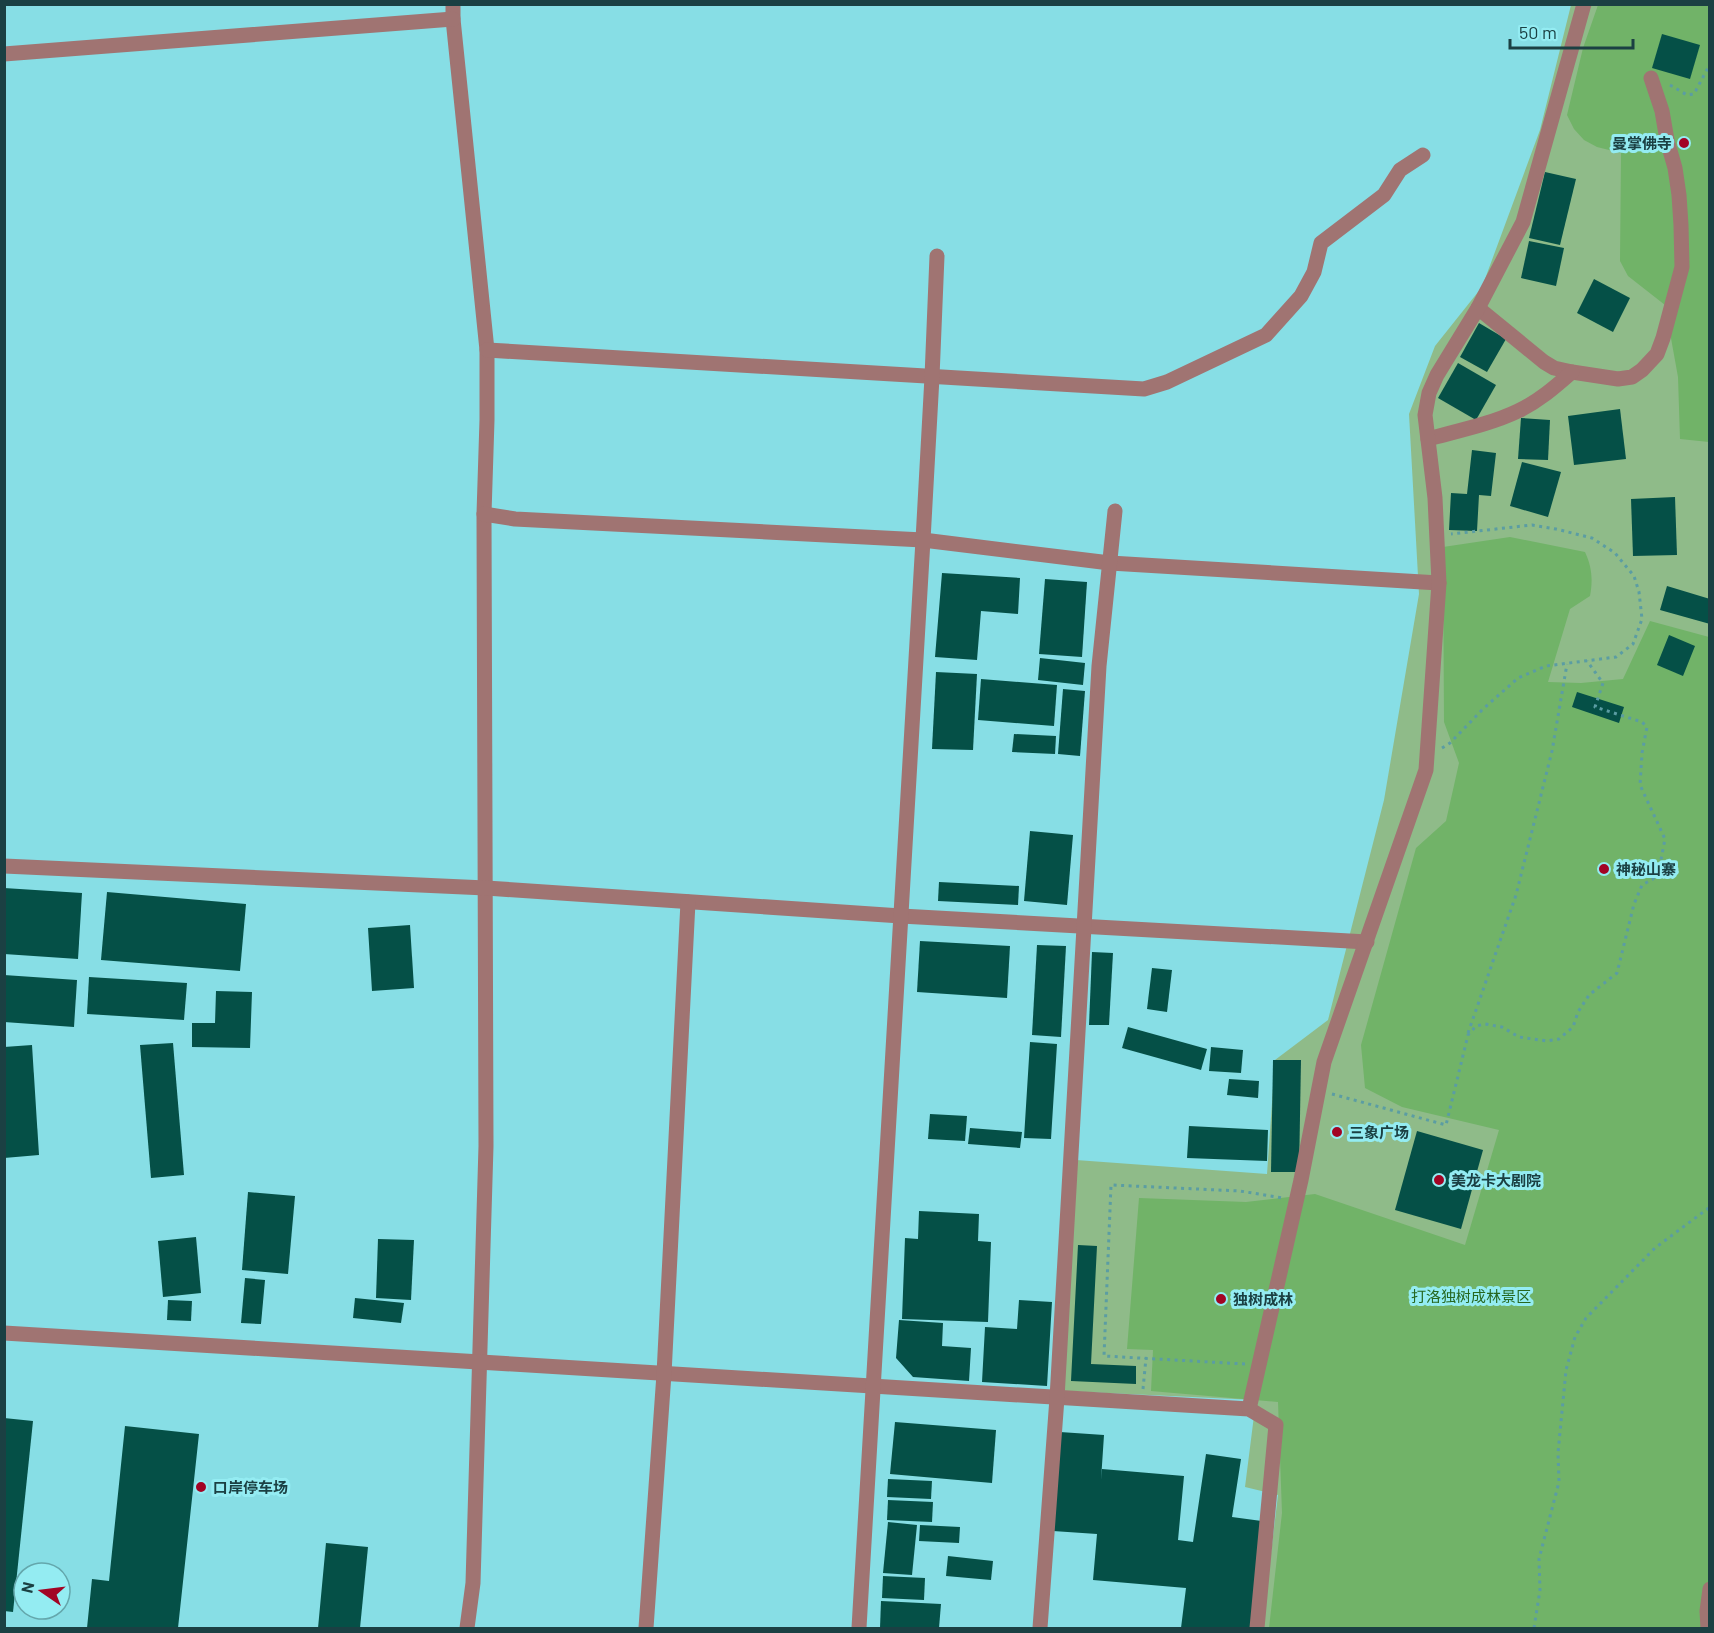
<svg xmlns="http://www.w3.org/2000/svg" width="1714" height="1633" font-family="Barlow,'Noto Sans SC',sans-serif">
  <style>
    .green { fill: #8fbb89 }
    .forest { fill: #71b368 }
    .building { fill: #055047 }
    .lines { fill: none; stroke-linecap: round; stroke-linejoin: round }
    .path { stroke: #5b9da3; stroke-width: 3; stroke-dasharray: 3 4.5; stroke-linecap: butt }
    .minor { stroke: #a07472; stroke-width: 15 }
    .poi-dot { fill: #a20424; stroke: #94ecf2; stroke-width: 2 }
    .labels { text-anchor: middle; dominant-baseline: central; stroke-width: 6; stroke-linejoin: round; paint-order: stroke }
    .poi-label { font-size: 15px; font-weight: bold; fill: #1b4043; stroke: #94ecf2; text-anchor: start }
    .park-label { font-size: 15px; fill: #26671f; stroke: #94ecf2 }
  </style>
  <rect width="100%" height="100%" fill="#87dee5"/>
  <path class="green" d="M 1571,5 L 1709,5 L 1710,1534 L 1685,1628 L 1262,1628 L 1278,1495 L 1245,1487 L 1256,1400 L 1064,1391 L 1076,1160 L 1267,1174 L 1275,1060 L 1328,1020 L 1384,800 L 1419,594 L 1409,414 L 1435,346 L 1482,287 L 1540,130 Z"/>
  <g class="forest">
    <path d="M 1598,5 L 1709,5 L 1709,442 L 1680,439 L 1678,377 L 1665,305 L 1628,276 L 1620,261 L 1621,153 L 1597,147 L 1584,140 L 1574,129 L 1567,115 L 1583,48 Z"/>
    <path d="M 1510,537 L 1585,552 C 1592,567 1593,580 1590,596 L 1570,609 L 1548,682 L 1581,683 L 1623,679 L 1650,621 L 1709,637 L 1709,1628 L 1269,1628 L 1282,1513 L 1278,1402 L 1151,1391 L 1153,1350 L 1127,1349 L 1139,1198 L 1246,1202 L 1315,1194 L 1465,1245 L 1499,1130 L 1402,1107 L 1365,1088 L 1361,1045 L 1416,848 L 1446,821 L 1459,763 L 1444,722 L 1443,547 Z"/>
  </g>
  <g class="building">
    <path d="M 1662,34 L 1700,45 L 1690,79 L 1652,68 Z"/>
    <path d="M 1545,172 L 1576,179 L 1560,245 L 1529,238 Z"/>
    <path d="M 1529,241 L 1564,248 L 1556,286 L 1521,278 Z"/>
    <path d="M 1594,279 L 1630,298 L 1613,332 L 1577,313 Z"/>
    <path d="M 1479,323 L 1506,339 L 1487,372 L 1460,357 Z"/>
    <path d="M 1458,363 L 1496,385 L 1476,420 L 1438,398 Z"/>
    <path d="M 1620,409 L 1626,459 L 1574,465 L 1568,416 Z"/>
    <path d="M 1521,418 L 1550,420 L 1548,460 L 1518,459 Z"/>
    <path d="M 1472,450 L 1496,453 L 1491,496 L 1479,495 L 1477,531 L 1449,530 L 1451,493 L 1467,494 Z"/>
    <path d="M 1522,462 L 1561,472 L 1548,517 L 1510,506 Z"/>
    <path d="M 1675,497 L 1677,555 L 1633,556 L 1631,499 Z"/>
    <path d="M 942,573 L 1020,578 L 1018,614 L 981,611 L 977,660 L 935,657 Z"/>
    <path d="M 1045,579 L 1087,582 L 1082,657 L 1039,654 Z"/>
    <path d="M 1667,586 L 1710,599 L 1710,624 L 1660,610 Z"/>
    <path d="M 1669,635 L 1695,646 L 1683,676 L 1657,665 Z"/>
    <path d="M 1040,658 L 1085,663 L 1083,685 L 1038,680 Z"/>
    <path d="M 936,672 L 977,674 L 973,750 L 932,749 Z"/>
    <path d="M 981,679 L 1057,685 L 1054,726 L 978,720 Z"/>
    <path d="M 1063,689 L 1085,691 L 1080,756 L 1058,754 Z"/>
    <path d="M 1577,692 L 1624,707 L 1619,723 L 1572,707 Z"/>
    <path d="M 1014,734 L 1056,736 L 1055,754 L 1012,752 Z"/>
    <path d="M 1030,831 L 1073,835 L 1067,905 L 1024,901 Z"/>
    <path d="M 939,882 L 1019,886 L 1018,905 L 938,901 Z"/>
    <path d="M 4,888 L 82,893 L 78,959 L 4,954 Z"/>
    <path d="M 107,892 L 246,904 L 240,971 L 101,960 Z"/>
    <path d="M 410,925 L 414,988 L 372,991 L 368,928 Z"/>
    <path d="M 920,941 L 1010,946 L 1007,998 L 917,992 Z"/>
    <path d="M 1037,945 L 1066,946 L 1061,1037 L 1032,1035 Z"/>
    <path d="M 1092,952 L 1113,953 L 1109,1025 L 1089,1025 Z"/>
    <path d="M 1152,968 L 1172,970 L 1167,1012 L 1147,1009 Z"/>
    <path d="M 4,975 L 77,980 L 74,1027 L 4,1022 Z"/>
    <path d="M 89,977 L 187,983 L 184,1020 L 87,1014 Z"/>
    <path d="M 216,991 L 252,992 L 250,1048 L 192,1047 L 192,1023 L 215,1023 Z"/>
    <path d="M 1128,1027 L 1207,1049 L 1201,1070 L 1122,1048 Z"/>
    <path d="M 1030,1042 L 1057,1044 L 1051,1139 L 1024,1138 Z"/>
    <path d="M 173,1043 L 184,1175 L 151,1178 L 140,1045 Z"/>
    <path d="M 32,1045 L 39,1155 L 4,1158 L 4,1047 Z"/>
    <path d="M 1211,1047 L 1243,1050 L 1241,1073 L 1209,1071 Z"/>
    <path d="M 1273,1060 L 1301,1060 L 1299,1172 L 1271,1172 Z"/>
    <path d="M 1229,1079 L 1259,1081 L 1258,1098 L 1227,1095 Z"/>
    <path d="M 930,1114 L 967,1116 L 965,1141 L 928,1139 Z"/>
    <path d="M 1189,1126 L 1268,1130 L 1267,1161 L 1187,1158 Z"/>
    <path d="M 970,1128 L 1022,1132 L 1020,1148 L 968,1144 Z"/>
    <path d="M 1417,1131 L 1483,1150 L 1461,1229 L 1395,1210 Z"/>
    <path d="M 248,1192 L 295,1196 L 288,1274 L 242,1270 Z"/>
    <path d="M 919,1211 L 979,1214 L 978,1241 L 991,1242 L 988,1322 L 902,1319 L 905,1238 L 918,1239 Z"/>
    <path d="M 196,1237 L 201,1293 L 163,1297 L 158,1241 Z"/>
    <path d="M 378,1239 L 414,1240 L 411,1300 L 376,1298 Z"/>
    <path d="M 1078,1245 L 1097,1246 L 1091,1364 L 1136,1366 L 1136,1384 L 1071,1381 Z"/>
    <path d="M 245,1278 L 265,1280 L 261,1324 L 241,1323 Z"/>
    <path d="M 355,1298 L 404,1303 L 401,1323 L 353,1318 Z"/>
    <path d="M 168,1300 L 192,1301 L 191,1321 L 167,1320 Z"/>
    <path d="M 1019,1300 L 1052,1302 L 1047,1386 L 982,1382 L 985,1327 L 1017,1329 Z"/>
    <path d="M 899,1320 L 943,1323 L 942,1346 L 971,1348 L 969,1381 L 913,1377 L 896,1358 Z"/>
    <path d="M 4,1418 L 33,1421 L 13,1612 L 4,1611 Z"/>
    <path d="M 895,1422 L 996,1430 L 992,1483 L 890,1474 Z"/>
    <path d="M 125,1426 L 199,1434 L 178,1628 L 87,1628 L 92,1579 L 109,1581 Z"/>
    <path d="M 1060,1432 L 1104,1435 L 1101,1480 L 1102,1469 L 1184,1476 L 1178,1540 L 1193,1542 L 1206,1454 L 1241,1459 L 1232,1517 L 1269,1522 L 1254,1628 L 1181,1628 L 1186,1588 L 1093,1580 L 1097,1534 L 1053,1531 Z"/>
    <path d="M 888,1479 L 932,1481 L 931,1499 L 887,1497 Z"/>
    <path d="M 888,1500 L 933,1502 L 932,1522 L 887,1520 Z"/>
    <path d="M 888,1522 L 917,1525 L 912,1575 L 883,1573 Z"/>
    <path d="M 920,1525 L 960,1527 L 959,1543 L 919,1541 Z"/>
    <path d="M 326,1543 L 368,1547 L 360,1628 L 318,1628 Z"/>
    <path d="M 948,1556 L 993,1561 L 991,1580 L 946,1576 Z"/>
    <path d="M 883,1576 L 925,1578 L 924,1600 L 882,1598 Z"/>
    <path d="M 881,1601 L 941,1604 L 939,1628 L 880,1628 Z"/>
  </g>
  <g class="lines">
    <g class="path">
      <path d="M 1670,85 L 1687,95 L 1694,94 L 1710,64"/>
      <path d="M 1442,748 L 1450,743 L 1482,710 L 1518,678 L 1546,666 L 1616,657 L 1633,644 L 1642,619 L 1639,592 L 1634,576 L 1615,553 L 1592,538 L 1556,529 L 1532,525 L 1451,534"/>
      <path d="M 1468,1033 L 1516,895 L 1552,751 L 1567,664"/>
      <path d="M 1332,1094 L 1446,1125 L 1468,1035 L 1476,1026 L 1485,1024 L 1502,1027 L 1519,1037 L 1547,1041 L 1559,1039 L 1573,1027 L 1578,1012 L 1589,995 L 1617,973 L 1634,904 L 1642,885 L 1653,879 L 1660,865 L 1665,839 L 1640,785 L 1642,753 L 1647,727 L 1642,722 L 1595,707 L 1603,683 L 1587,661"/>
      <path d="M 1245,1364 L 1104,1356 L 1111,1185 L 1240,1191 L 1283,1198"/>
      <path d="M 1143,1389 L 1146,1358"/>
      <path d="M 1534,1628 L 1540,1590 L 1539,1559 L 1559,1482 L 1558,1453 L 1566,1370 L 1575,1337 L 1586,1318 L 1655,1248 L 1710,1207"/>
    </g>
    <g class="minor">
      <path d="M 453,4 L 453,19 L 487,350 L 487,420 L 484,514 L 486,1146 L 473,1583 L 467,1628"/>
      <path d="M 4,54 L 453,19"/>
      <path d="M 1478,308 L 1544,362 L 1554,368 L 1572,372 L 1618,379 L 1632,377 L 1642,370 L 1657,354 L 1663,338 L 1682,267 L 1681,225 L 1679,195 L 1675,168 L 1667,140 L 1662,111 L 1651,78"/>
      <path d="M 487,350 L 1144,389 L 1167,382 L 1266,335 L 1301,296 L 1314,272 L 1321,243 L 1384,195 L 1400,170 L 1423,155"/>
      <path d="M 1428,439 C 1457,431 1491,424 1518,411 C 1539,401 1555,387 1572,372"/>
      <path d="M 484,514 L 515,519 L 923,540 L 1110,563 L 1439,583"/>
      <path d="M 4,866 L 486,888 L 901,916 L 1367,942"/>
      <path d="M 4,1333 L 1249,1409 L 1276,1425 L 1257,1628"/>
      <path d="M 1249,1409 L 1301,1180 L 1324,1062 L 1426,770 L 1439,583 L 1435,498 L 1425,415 L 1429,393 L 1437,375 L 1478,308 L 1523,222 L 1584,4"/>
      <path d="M 646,1628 L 664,1374 L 688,902"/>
      <path d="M 859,1628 L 923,540 L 932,377 L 937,256"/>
      <path d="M 1040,1628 L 1057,1398 L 1099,666 L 1115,511"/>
      <path d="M 1708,1628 L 1707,1611 L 1710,1589"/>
    </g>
  </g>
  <g class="poi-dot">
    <circle cx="1684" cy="143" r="6"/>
    <circle cx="1604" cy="869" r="6"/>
    <circle cx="1337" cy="1132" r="6"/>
    <circle cx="1439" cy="1180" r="6"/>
    <circle cx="1221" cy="1299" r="6"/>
    <circle cx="201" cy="1487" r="6"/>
  </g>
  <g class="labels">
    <g class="poi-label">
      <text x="1672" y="143" text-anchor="end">曼掌佛寺</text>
      <text x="1616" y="869">神秘山寨</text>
      <text x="1349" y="1132">三象广场</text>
      <text x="1451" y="1180">美龙卡大剧院</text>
      <text x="1233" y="1299">独树成林</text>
      <text x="213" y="1487">口岸停车场</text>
    </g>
    <g class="park-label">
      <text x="1471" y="1296">打洛独树成林景区</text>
    </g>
  </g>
  <rect width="1714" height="1633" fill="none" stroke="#1b4043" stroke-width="12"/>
  <g transform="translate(42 1591) rotate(284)"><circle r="28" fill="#94ecf2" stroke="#64a7ac" stroke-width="1.5"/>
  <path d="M0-4.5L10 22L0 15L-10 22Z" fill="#a20424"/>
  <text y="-9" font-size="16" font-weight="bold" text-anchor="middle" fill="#1b4043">N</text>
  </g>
  <path d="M1510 39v9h123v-9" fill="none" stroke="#1b4043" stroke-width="3"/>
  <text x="1519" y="39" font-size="18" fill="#1b4043" stroke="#94ecf2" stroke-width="4.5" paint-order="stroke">50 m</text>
</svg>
